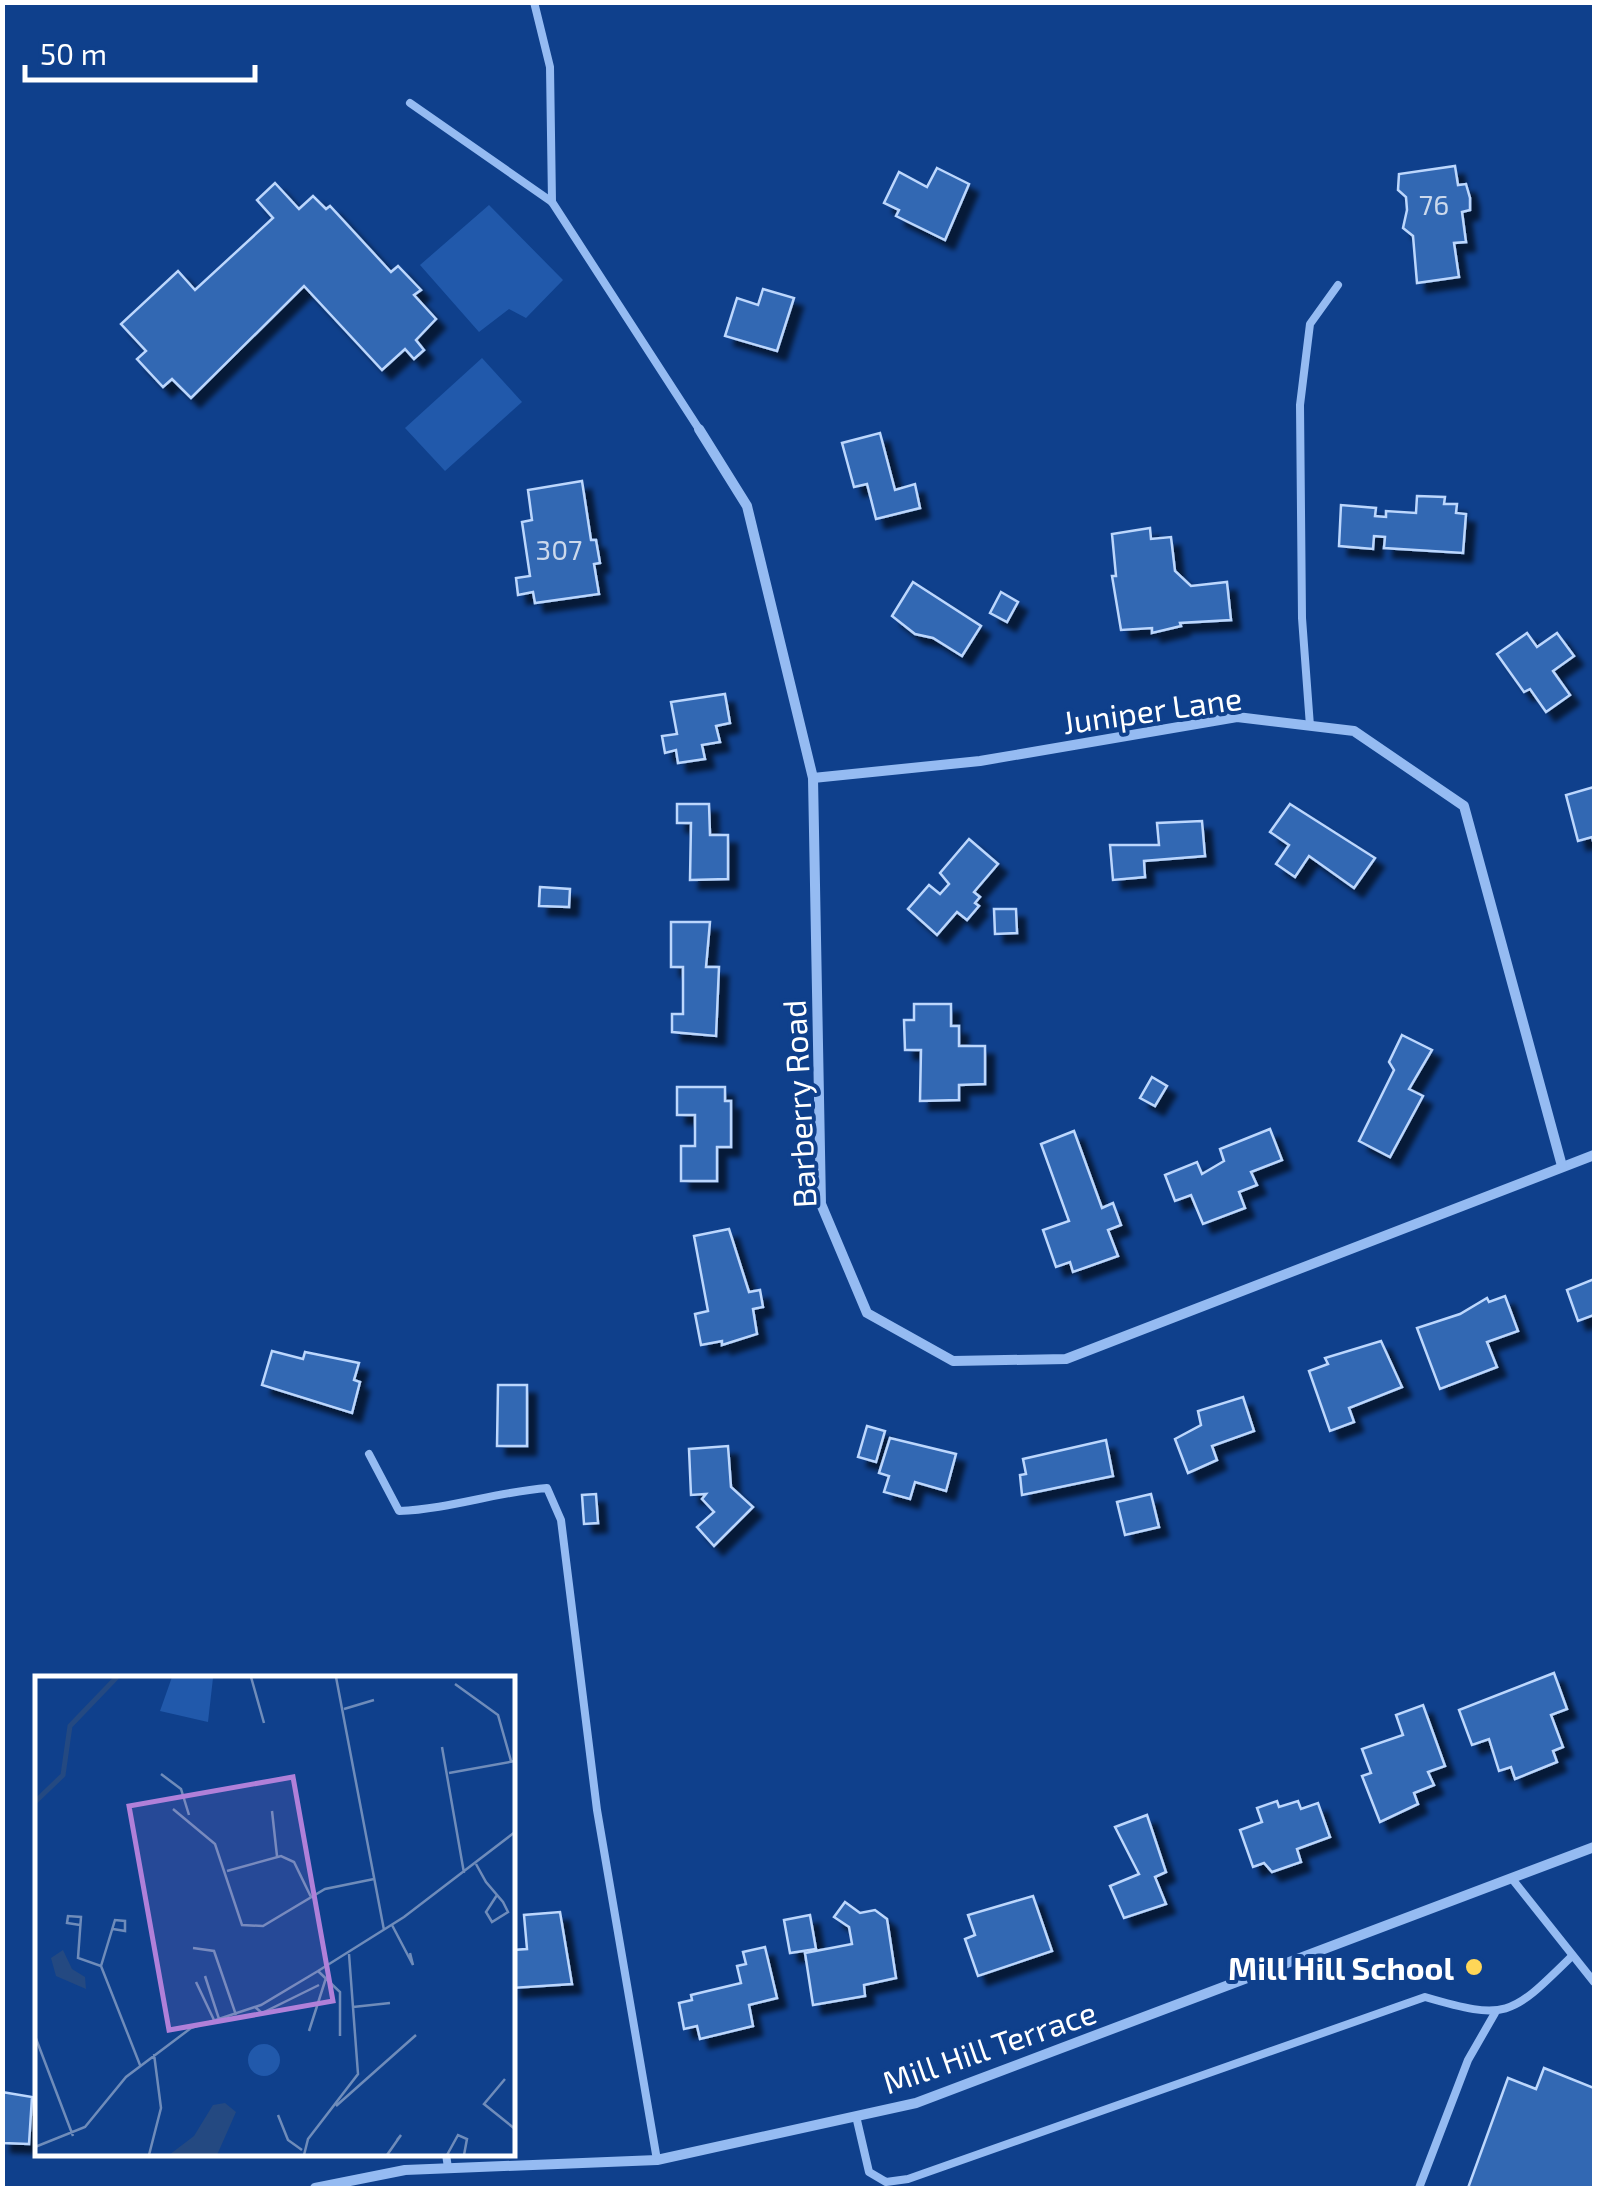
<svg xmlns="http://www.w3.org/2000/svg" width="1597" height="2191" font-family="'Exo 2',sans-serif">
  <style>
    .green { fill: #2159ab }
    .building { fill: #3367b3; stroke: #bcd7fd; stroke-width: 2.5; filter: url(#shadow) }
    .lines { fill: none; stroke-linecap: round; stroke-linejoin: round }
    .service { stroke: #95bbf2; stroke-width: 8 }
    .minor { stroke: #95bbf2; stroke-width: 10 }
    .poi-dot { fill: #ffd657; stroke: #0f408c; stroke-width: 4 }
    .labels { text-anchor: middle; dominant-baseline: central; stroke-width: 8; stroke-linejoin: round; paint-order: stroke }
    .number-label { font-size: 28px; fill: #ccd9ec }
    .street-label { font-size: 32px; fill: #fff; stroke: #0f408c }
    .poi-label { font-size: 32px; font-weight: bold; fill: #fff; stroke: #0f408c; text-anchor: end }
    .inset-river { fill: none; stroke: #244981; stroke-width: 5 }
    .inset-road { fill: none; stroke: #6f8cba; stroke-width: 2.5 }
    .view { fill: #b080d9; fill-opacity: 0.15; stroke: #b080d9; stroke-width: 5 }
    .inset-edge { fill: none; stroke: #fff; stroke-width: 5 }
  </style>
  <defs>
    <filter id="shadow"><feDropShadow dx="9" dy="9" stdDeviation="2.5" flood-color="#0009"/></filter>
  </defs>
  <rect width="100%" height="100%" fill="#0f408c"/>
  <g class="green">
    <path d="M 489,205 L 563,280 L 526,318 L 509,309 L 479,332 L 420,265 Z"/>
    <path d="M 482,358 L 522,402 L 445,471 L 405,428 Z"/>
  </g>
  <g class="building">
    <path d="M 1455,166 L 1458,185 L 1466,184 L 1470,198 L 1470,210 L 1462,212 L 1466,242 L 1454,243 L 1459,277 L 1417,283 L 1413,236 L 1403,228 L 1407,210 L 1406,197 L 1398,190 L 1399,174 Z"/>
    <path d="M 937,168 L 969,184 L 945,240 L 896,216 L 899,210 L 884,203 L 899,172 L 927,187 Z"/>
    <path d="M 275,183 L 299,209 L 313,196 L 326,209 L 330,206 L 391,272 L 398,266 L 421,290 L 414,295 L 436,319 L 416,340 L 424,350 L 414,359 L 405,349 L 382,370 L 304,286 L 191,398 L 172,379 L 163,387 L 137,359 L 146,351 L 121,324 L 178,271 L 195,290 L 273,218 L 257,200 Z"/>
    <path d="M 763,289 L 794,298 L 777,351 L 725,336 L 737,298 L 758,305 Z"/>
    <path d="M 880,433 L 895,490 L 915,484 L 920,508 L 876,519 L 867,484 L 854,487 L 842,443 Z"/>
    <path d="M 582,481 L 591,540 L 596,540 L 600,563 L 594,564 L 599,594 L 535,603 L 533,592 L 518,595 L 516,578 L 530,576 L 522,522 L 532,520 L 528,490 Z"/>
    <path d="M 1417,496 L 1445,497 L 1444,504 L 1457,504 L 1456,513 L 1466,514 L 1463,553 L 1384,548 L 1385,537 L 1374,536 L 1373,549 L 1339,546 L 1341,505 L 1376,508 L 1375,516 L 1386,517 L 1386,511 L 1416,513 Z"/>
    <path d="M 1150,528 L 1151,539 L 1171,537 L 1175,571 L 1191,586 L 1227,582 L 1231,620 L 1180,623 L 1181,626 L 1152,633 L 1152,628 L 1121,630 L 1112,576 L 1116,576 L 1112,534 Z"/>
    <path d="M 913,582 L 981,626 L 962,656 L 933,638 L 915,634 L 892,616 Z"/>
    <path d="M 1001,592 L 1018,602 L 1007,622 L 990,613 Z"/>
    <path d="M 1527,633 L 1537,647 L 1557,633 L 1574,656 L 1553,671 L 1570,695 L 1546,712 L 1530,689 L 1524,692 L 1497,654 Z"/>
    <path d="M 725,694 L 730,723 L 716,726 L 720,742 L 702,745 L 705,759 L 678,763 L 676,750 L 665,753 L 662,736 L 677,734 L 671,702 Z"/>
    <path d="M 1594,787 L 1594,845 L 1592,837 L 1578,841 L 1566,795 Z"/>
    <path d="M 677,804 L 709,804 L 710,835 L 728,835 L 728,879 L 690,880 L 691,823 L 677,823 Z"/>
    <path d="M 1290,804 L 1375,858 L 1354,888 L 1309,856 L 1295,877 L 1276,864 L 1289,845 L 1270,832 Z"/>
    <path d="M 1202,821 L 1205,856 L 1144,861 L 1145,877 L 1113,880 L 1110,845 L 1159,845 L 1157,823 Z"/>
    <path d="M 969,839 L 998,864 L 974,892 L 980,897 L 975,903 L 979,906 L 967,920 L 957,912 L 937,935 L 908,909 L 929,885 L 940,894 L 949,884 L 940,873 Z"/>
    <path d="M 540,887 L 570,889 L 569,907 L 539,906 Z"/>
    <path d="M 994,909 L 1016,909 L 1017,933 L 995,934 Z"/>
    <path d="M 671,922 L 710,922 L 706,967 L 719,967 L 716,1036 L 672,1032 L 672,1014 L 683,1014 L 683,967 L 671,967 Z"/>
    <path d="M 914,1004 L 951,1004 L 951,1026 L 959,1026 L 959,1046 L 985,1046 L 985,1084 L 959,1085 L 959,1100 L 920,1101 L 921,1050 L 905,1050 L 904,1020 L 914,1020 Z"/>
    <path d="M 1402,1035 L 1432,1050 L 1409,1089 L 1423,1096 L 1390,1157 L 1359,1141 L 1394,1070 L 1389,1062 Z"/>
    <path d="M 1152,1077 L 1167,1086 L 1155,1106 L 1140,1098 Z"/>
    <path d="M 677,1087 L 725,1087 L 725,1101 L 731,1101 L 731,1147 L 717,1147 L 717,1181 L 681,1181 L 681,1146 L 695,1146 L 695,1115 L 677,1115 Z"/>
    <path d="M 1270,1129 L 1282,1160 L 1251,1172 L 1257,1185 L 1239,1192 L 1245,1208 L 1203,1224 L 1191,1195 L 1175,1201 L 1165,1175 L 1197,1162 L 1202,1174 L 1224,1161 L 1220,1149 Z"/>
    <path d="M 1074,1131 L 1102,1208 L 1113,1203 L 1121,1225 L 1108,1230 L 1118,1256 L 1073,1272 L 1070,1262 L 1056,1267 L 1043,1230 L 1069,1221 L 1041,1144 Z"/>
    <path d="M 729,1229 L 749,1292 L 760,1290 L 763,1307 L 753,1309 L 757,1334 L 722,1345 L 722,1341 L 701,1345 L 695,1314 L 708,1311 L 694,1236 Z"/>
    <path d="M 1594,1279 L 1594,1315 L 1578,1321 L 1567,1290 Z"/>
    <path d="M 1505,1296 L 1518,1331 L 1487,1342 L 1497,1367 L 1440,1389 L 1417,1328 L 1460,1314 L 1487,1298 L 1489,1302 Z"/>
    <path d="M 1381,1341 L 1402,1387 L 1349,1408 L 1354,1422 L 1330,1431 L 1309,1371 L 1328,1364 L 1325,1358 Z"/>
    <path d="M 272,1351 L 303,1359 L 305,1352 L 359,1363 L 354,1380 L 360,1382 L 352,1413 L 262,1385 Z"/>
    <path d="M 498,1385 L 527,1385 L 527,1446 L 497,1446 Z"/>
    <path d="M 1243,1397 L 1254,1431 L 1212,1446 L 1217,1460 L 1188,1473 L 1175,1439 L 1201,1425 L 1198,1411 Z"/>
    <path d="M 867,1426 L 885,1431 L 876,1462 L 858,1457 Z"/>
    <path d="M 890,1438 L 956,1454 L 946,1491 L 915,1482 L 910,1499 L 884,1492 L 889,1476 L 879,1473 Z"/>
    <path d="M 1106,1440 L 1113,1476 L 1022,1495 L 1020,1475 L 1026,1474 L 1023,1459 Z"/>
    <path d="M 728,1446 L 731,1487 L 753,1507 L 714,1546 L 697,1527 L 714,1512 L 702,1499 L 706,1494 L 691,1495 L 689,1449 Z"/>
    <path d="M 596,1494 L 598,1523 L 584,1524 L 582,1495 Z"/>
    <path d="M 1151,1494 L 1159,1527 L 1125,1535 L 1117,1502 Z"/>
    <path d="M 1554,1673 L 1567,1709 L 1551,1715 L 1563,1747 L 1553,1751 L 1557,1762 L 1515,1779 L 1511,1767 L 1499,1771 L 1489,1739 L 1472,1745 L 1459,1710 Z"/>
    <path d="M 1423,1705 L 1445,1766 L 1428,1772 L 1434,1785 L 1414,1793 L 1418,1804 L 1380,1822 L 1362,1776 L 1371,1773 L 1362,1749 L 1403,1735 L 1396,1715 Z"/>
    <path d="M 1277,1801 L 1279,1807 L 1298,1801 L 1301,1809 L 1318,1803 L 1330,1837 L 1297,1849 L 1301,1862 L 1272,1872 L 1264,1863 L 1253,1867 L 1240,1830 L 1262,1822 L 1257,1808 Z"/>
    <path d="M 1147,1815 L 1166,1872 L 1155,1877 L 1166,1904 L 1124,1918 L 1110,1886 L 1139,1874 L 1115,1827 Z"/>
    <path d="M 1033,1896 L 1052,1951 L 978,1976 L 965,1939 L 975,1935 L 968,1915 Z"/>
    <path d="M 845,1902 L 860,1913 L 875,1910 L 887,1919 L 896,1978 L 864,1985 L 865,1996 L 813,2005 L 805,1953 L 852,1944 L 849,1927 L 834,1917 Z"/>
    <path d="M 560,1912 L 572,1984 L 512,1988 L 512,1950 L 527,1949 L 524,1915 Z"/>
    <path d="M 810,1915 L 816,1949 L 790,1953 L 784,1920 Z"/>
    <path d="M 765,1947 L 777,1998 L 749,2005 L 753,2026 L 700,2039 L 697,2026 L 684,2029 L 679,2003 L 692,2000 L 691,1995 L 741,1983 L 737,1966 L 746,1964 L 743,1952 Z"/>
    <path d="M 1544,2068 L 1594,2088 L 1594,2188 L 1468,2188 L 1508,2078 L 1536,2089 Z"/>
    <path d="M 2,2092 L 32,2097 L 29,2144 L 2,2143 Z"/>
  </g>
  <g class="lines">
    <g class="service">
      <path d="M 534,2 L 550,67 L 552,202"/>
      <path d="M 410,103 L 552,202 L 699,429"/>
      <path d="M 1310,726 L 1302,618 L 1300,405 L 1310,324 L 1338,285"/>
      <path d="M 369,1454 L 399,1511 C 450,1509 496,1492 547,1488 L 561,1520 L 597,1810 L 657,2160"/>
      <path d="M 1513,1880 L 1594,1982"/>
      <path d="M 856,2116 L 869,2172 L 886,2182 L 908,2179 L 1425,1997 C 1507,2021 1511,2016 1571,1957"/>
      <path d="M 446,2154 L 448,2168"/>
      <path d="M 1419,2188 L 1468,2060 L 1495,2013"/>
    </g>
    <g class="minor">
      <path d="M 699,429 L 747,506 L 813,778 L 821,1204 L 867,1313 L 953,1361 L 1066,1359 L 1594,1155"/>
      <path d="M 813,778 L 980,761 L 1237,717 L 1354,731 L 1464,806 L 1562,1166"/>
      <path d="M 315,2188 L 405,2170 L 657,2160 L 916,2103 L 1594,1847"/>
    </g>
  </g>
  <circle class="poi-dot" cx="1474" cy="1967" r="10"/>
  <g class="labels">
    <g class="number-label">
      <text x="1434" y="204">76</text>
      <text x="559" y="549">307</text>
    </g>
    <g class="street-label">
      <text transform="translate(1152 709) rotate(-8)">Juniper Lane</text>
      <text transform="translate(798 1104) rotate(-93)">Barberry Road</text>
      <text transform="translate(989 2046) rotate(-19)">Mill Hill Terrace</text>
    </g>
    <g class="poi-label">
      <text x="1454" y="1967">Mill Hill School</text>
    </g>
  </g>
  <g transform="translate(35 1676)">
    <rect width="480" height="480" fill="#0f408c"/>
    <path d="M 137,1 L 178,2 L 173,46 L 125,35 ZM213 384a16 16 0 1 1 32 0a16 16 0 1 1-32 0Z" fill="#2159ab"/>
    <path d="M 28,274 L 37,293 L 50,301 L 51,313 L 21,300 L 16,282 ZM 190,427 L 201,436 L 182,479 L 134,479 L 159,460 L 178,429 Z" fill="#244981"/>
    <path class="inset-river" d="M 0,126 L 28,99 L 35,50 L 82,1"/>
    <path class="inset-road" d="M 216,1 L 229,47M 301,1 L 349,254M 420,8 L 463,39 L 476,85M 309,33 L 339,24M 407,71 L 429,197M 414,97 L 480,85M 126,98 L 146,113 L 154,139M 138,133 L 180,168 L 207,249 L 228,250 L 290,213 L 339,203M 237,135 L 242,180M 441,188 L 451,206 L 468,226 L 473,236 L 457,246 L 451,236 L 462,219M 192,195 L 246,180 L 259,186 L 276,221M 45,249 L 32,247 L 33,240 L 46,241 L 43,282 L 66,290 L 105,389M 357,249 L 378,289 L 375,277M 158,272 L 179,275 L 201,339M 66,290 L 80,244 L 90,245 L 90,255 L 78,253M 283,295 L 305,316 L 305,360M 170,300 L 184,343M 161,306 L 179,344M 220,331 L 227,337 L 284,309M 318,331 L 355,327M 274,355 L 291,302M 0,360 L 38,460M 470,403 L 449,428 L 480,453M 301,430 L 381,359M 243,439 L 253,464 L 267,474M 0,471 L 50,451 L 91,401 L 156,352 L 226,329 L 283,295 L 369,241 L 480,156M 114,479 L 126,432 L 119,378M 269,479 L 273,463 L 323,398 L 314,278M 352,479 L 366,459 L 362,464M 412,479 L 423,459 L 432,463 L 429,479"/>
    <path class="view" d="M 258,101 L 298,325 L 134,354 L 94,130 Z"/>
    <rect width="480" height="480" class="inset-edge"/>
  </g>
  <rect width="1597" height="2191" fill="none" stroke="#ffffff" stroke-width="10"/>
  <path d="M25 65v15h230v-15" fill="none" stroke="#ffffff" stroke-width="5"/>
  <text x="40" y="65" font-size="30" fill="#ffffff" stroke="#0f408c" stroke-width="8" paint-order="stroke">50 m</text>
</svg>
